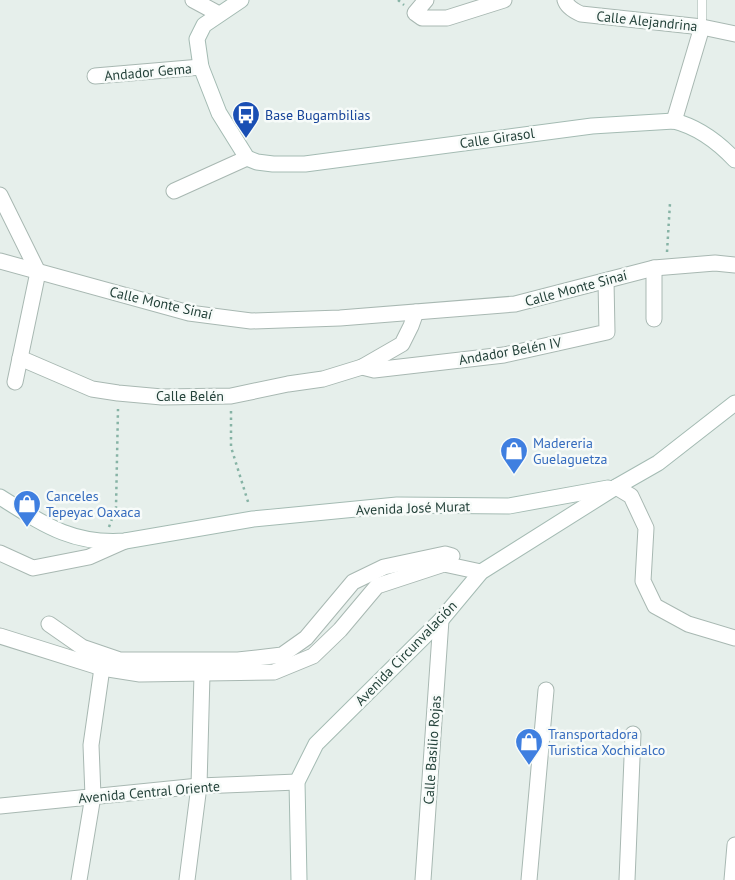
<svg xmlns="http://www.w3.org/2000/svg" width="735" height="880" font-family="'PT Sans',sans-serif">
  <style>
    .lines { fill: none; stroke-linecap: round; stroke-linejoin: round }
    .lane-casing { stroke: #a8b8b2; stroke-width: 9 }
    .street-casing { stroke: #a8b8b2; stroke-width: 17 }
    .secondary-casing { stroke: #a4bbb3; stroke-width: 17 }
    .path { stroke: #86b3a5; stroke-width: 2.5; stroke-dasharray: 2.5 4; stroke-linecap: butt }
    .lane { stroke: #fff; stroke-width: 8 }
    .street { stroke: #fff; stroke-width: 15 }
    .secondary { stroke: #fff; stroke-width: 15 }
    .labels { text-anchor: middle; dominant-baseline: central; stroke-width: 5; stroke-linejoin: round; paint-order: stroke }
    .street-label { font-size: 14px; fill: #24423a; stroke: #f7fbf9 }
    .transit-label { font-size: 14px; fill: #164399; stroke: #f7fbf9; text-anchor: start }
    .shop-label { font-size: 14px; fill: #366cbe; stroke: #f7fbf9; text-anchor: start }
  </style>
  <rect width="100%" height="100%" fill="#e6efeb"/>
  <g class="lines">
    <defs>
      <path id="lane" d="M 702,27 L 702,0"/>
      <g id="street">
        <path d="M 193,0 L 219,14"/>
        <path d="M 426,0 L 415,13 L 422,18 L 447,18 L 504,0"/>
        <path d="M 565,0 C 567,7 574,11 581,14 L 702,27 L 735,34"/>
        <path d="M 95,76 L 201,67"/>
        <path d="M 674,121 L 702,27"/>
        <path d="M 174,191 L 247,158"/>
        <path d="M 0,195 L 38,272 L 15,382"/>
        <path d="M 0,261 L 189,313 L 251,321 L 340,318 L 515,304 L 654,268 L 715,263 L 735,265"/>
        <path d="M 654,319 L 654,268"/>
        <path d="M 20,358 L 92,389 L 118,393 L 162,397 L 231,396 L 288,384 L 323,379 L 362,367 L 402,344 L 411,326 L 416,312"/>
        <path d="M 362,367 L 374,370 L 504,355 L 607,332 L 606,281"/>
        <path d="M 616,487 L 631,496 L 646,528 L 643,581 L 655,606 L 688,624 L 735,638"/>
        <path d="M 0,553 L 33,568 L 89,557 L 125,541"/>
        <path d="M 49,624 L 82,647 L 120,660 L 238,660 L 282,655 L 306,638 L 353,582 L 384,567 L 445,554 L 452,556"/>
        <path d="M 0,636 L 102,668 L 140,674 L 274,672 L 313,656 L 340,630 L 377,586 L 444,564 L 481,572"/>
        <path d="M 0,806 L 199,786 L 297,782"/>
        <path d="M 79,880 L 93,796 L 91,745 L 102,668"/>
        <path d="M 187,880 L 199,786 L 202,674"/>
        <path d="M 423,880 L 441,620"/>
        <path d="M 529,880 L 546,690"/>
        <path d="M 627,880 L 633,734"/>
        <path d="M 732,880 L 735,845"/>
      </g>
      <g id="secondary">
        <path d="M 241,0 L 204,25 L 197,39 L 201,67 L 219,113 L 247,158 L 257,162 L 273,164 L 305,164 L 592,126 L 674,121 C 698,127 718,142 735,160"/>
        <path d="M 0,497 C 43,524 72,545 125,541 L 253,519 L 397,505 L 509,506 L 608,488"/>
        <path d="M 299,880 L 297,782 L 316,744 L 441,620 L 481,572 L 616,487 L 658,463 L 735,403"/>
      </g>
    </defs>
    <use href="#lane" class="lane-casing"/>
    <use href="#street" class="street-casing"/>
    <use href="#secondary" class="secondary-casing"/>
    <g class="path">
      <path d="M 398,0 L 404,5"/>
      <path d="M 667,252 L 670,203"/>
      <path d="M 231,411 L 231,447 L 249,505"/>
      <path d="M 109,527 L 116,508 L 118,409"/>
    </g>
    <use href="#lane" class="lane"/>
    <use href="#street" class="street"/>
    <use href="#secondary" class="secondary"/>
  </g>
  <defs>
    <symbol id="bus-pin" viewBox="-11 -11 22 30"><path d="M0 17L-7.5 6A9.5 9.5 0 1 1 7.5 6Z" fill="#1a4fb4" stroke="#f7fbf9"/><path d="M-5-6H5V4H4V6H2V4H-2V6H-4V4H-5ZM-3.5-4V0h7V-4ZM-3.5 1.2v1.5H-2V1.2ZM2 1.2v1.5H3.5V1.2Z" fill="#fff"/></symbol>
    <symbol id="shop-pin" viewBox="-11 -11 22 30"><path d="M0 17L-7.5 6A9.5 9.5 0 1 1 7.5 6Z" fill="#3f7fe0" stroke="#f7fbf9"/><path d="M-5-2.5h2.3a2.7 3.5 0 0 1 5.4 0H5L5.5 6h-11ZM-1.5-2.5h3a1.5 2.3 0 0 0-3 0Z" fill="#fff"/></symbol>
  </defs>
  <g fill-rule="evenodd">
    <use href="#bus-pin" x="230" y="99" width="32" height="43"/>
    <use href="#shop-pin" x="498" y="435" width="32" height="43"/>
    <use href="#shop-pin" x="11" y="488" width="32" height="43"/>
    <use href="#shop-pin" x="513" y="726" width="32" height="43"/>
  </g>
  <g class="labels">
    <g class="street-label">
      <text transform="translate(647 21) rotate(6)">Calle Alejandrina</text>
      <text transform="translate(148 72) rotate(-5)">Andador Gema</text>
      <text transform="translate(497 138) rotate(-8)">Calle Girasol</text>
      <text transform="translate(576 288) rotate(-15)">Calle Monte Sinaí</text>
      <text transform="translate(161 303) rotate(13)">Calle Monte Sinaí</text>
      <text transform="translate(510 351) rotate(-10)">Andador Belén IV</text>
      <text x="190" y="396">Calle Belén</text>
      <text transform="translate(413 508) rotate(-2)">Avenida José Murat</text>
      <text transform="translate(406 653) rotate(-46)">Avenida Circunvalación</text>
      <text transform="translate(432 750) rotate(-86)">Calle Basilio Rojas</text>
      <text transform="translate(149 792) rotate(-5)">Avenida Central Oriente</text>
    </g>
    <g class="transit-label">
      <text x="265" y="115">Base Bugambilias</text>
    </g>
    <g class="shop-label">
      <text x="533" y="443">Madereria<tspan x="533" dy="16">Guelaguetza</tspan></text>
      <text x="46" y="496">Canceles<tspan x="46" dy="16">Tepeyac Oaxaca</tspan></text>
      <text x="548" y="734">Transportadora<tspan x="548" dy="16">Turistica Xochicalco</tspan></text>
    </g>
  </g>
</svg>
